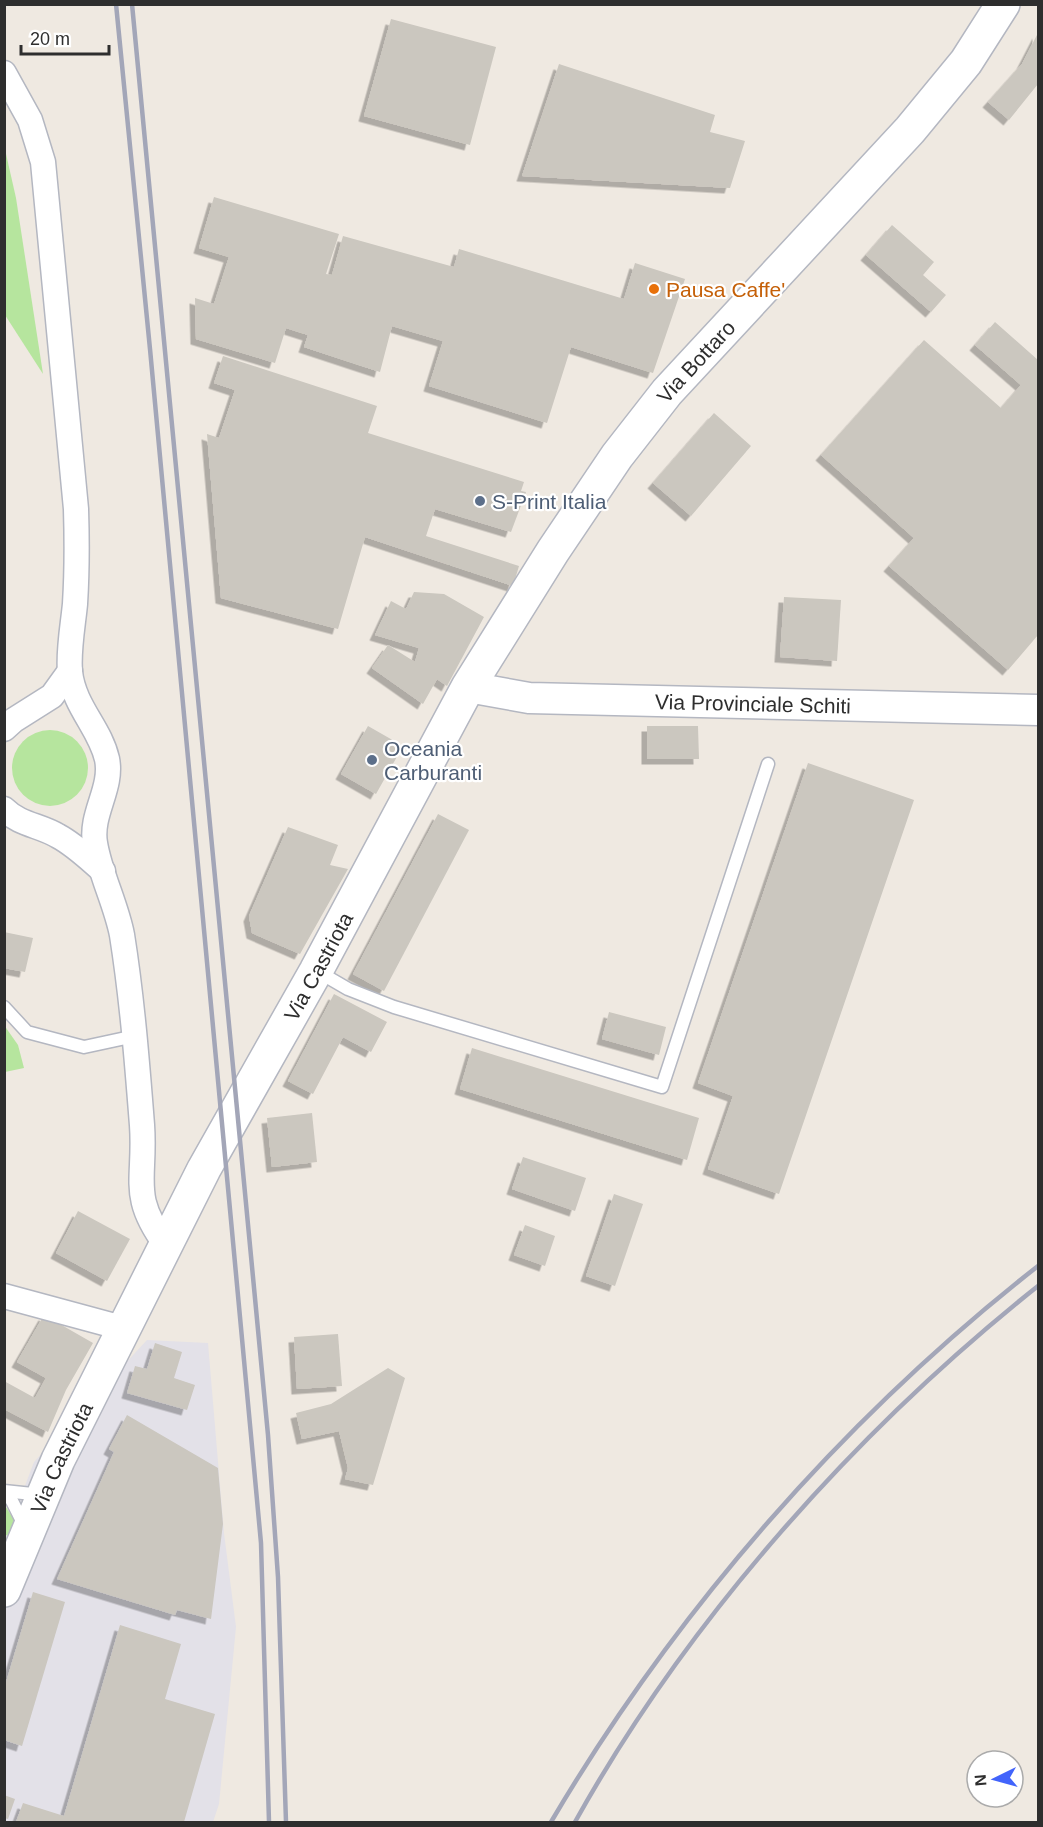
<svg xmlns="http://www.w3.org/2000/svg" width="1043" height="1827" font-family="Helvetica,sans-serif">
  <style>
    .industrial { fill: #e3e1e8 }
    .green { fill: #b6e59e }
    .building { fill: #cbc7bf; filter: url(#shadow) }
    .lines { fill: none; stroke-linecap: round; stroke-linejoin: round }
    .service-casing { stroke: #b4b7c1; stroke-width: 15 }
    .minor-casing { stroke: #b4b7c1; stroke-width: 27 }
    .tertiary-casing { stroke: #b4b7c1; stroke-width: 33 }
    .secondary-casing { stroke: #b4b7c1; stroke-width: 36 }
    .service { stroke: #fff; stroke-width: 12 }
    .minor { stroke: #fff; stroke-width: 24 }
    .tertiary { stroke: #fff; stroke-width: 30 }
    .secondary { stroke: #fff; stroke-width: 33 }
    .rail { stroke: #a3a6b8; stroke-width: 4.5 }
    .food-dot { fill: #e8710a; stroke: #fff; stroke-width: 2 }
    .service-dot { fill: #5c6f8a; stroke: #fff; stroke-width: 2 }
    .labels { text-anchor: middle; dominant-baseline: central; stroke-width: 4.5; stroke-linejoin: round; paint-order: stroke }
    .food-label { font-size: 21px; fill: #c56008; stroke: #fff; text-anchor: start }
    .street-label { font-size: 21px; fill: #2e2e2e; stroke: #fff }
    .service-label { font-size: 21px; fill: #4e5e75; stroke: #fff; text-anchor: start }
  </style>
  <defs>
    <filter id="shadow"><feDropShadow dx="-5.5" dy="5.5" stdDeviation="0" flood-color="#0004"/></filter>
  </defs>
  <rect width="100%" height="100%" fill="#efe9e1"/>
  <path class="industrial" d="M 147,1340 L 208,1343 L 224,1533 L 236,1627 L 219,1804 L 213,1822 L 5,1822 L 4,1541 L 34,1462 Z"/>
  <g class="green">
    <path d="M 4,145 L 16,198 L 43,374 L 5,315 Z"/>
    <circle cx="50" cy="768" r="38"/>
    <path d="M 4,1025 L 18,1045 L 24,1068 L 5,1072 Z"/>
    <path d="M 4,1504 L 20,1529 L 5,1536 L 4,1536 Z"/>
  </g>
  <g class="building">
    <path d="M 391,19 L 496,47 L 470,145 L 364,116 Z"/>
    <path d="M 1038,33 L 1038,84 L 1009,120 L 988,102 L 1022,64 Z"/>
    <path d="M 559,64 L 715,115 L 710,132 L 745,141 L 730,188 L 522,176 Z"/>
    <path d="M 214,197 L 339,234 L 326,274 L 332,275 L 343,236 L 454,267 L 459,249 L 624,299 L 635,263 L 685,279 L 653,373 L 571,347 L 547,423 L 429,386 L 443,341 L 392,326 L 380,372 L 304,347 L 308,335 L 286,328 L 275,363 L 196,339 L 195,298 L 214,304 L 229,257 L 199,248 Z"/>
    <path d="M 892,225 L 934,262 L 923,275 L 946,295 L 931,312 L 866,255 Z"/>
    <path d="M 995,322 L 1038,360 L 1038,635 L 1008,670 L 889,566 L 914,538 L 821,455 L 924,340 L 1001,408 L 1021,385 L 975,345 Z"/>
    <path d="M 223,356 L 377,406 L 368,433 L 524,482 L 521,491 L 526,492 L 511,532 L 435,509 L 426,536 L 519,566 L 513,586 L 365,537 L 338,629 L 221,598 L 207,434 L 219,438 L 235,390 L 214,383 Z"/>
    <path d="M 714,413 L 751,446 L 691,516 L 653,483 Z"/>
    <path d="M 414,592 L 444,594 L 484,617 L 447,686 L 437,679 L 423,704 L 372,668 L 388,645 L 415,662 L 419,648 L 375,635 L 391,601 L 406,609 Z"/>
    <path d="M 784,597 L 841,600 L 837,661 L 780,657 Z"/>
    <path d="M 368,726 L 403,746 L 376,794 L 341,774 Z"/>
    <path d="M 647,726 L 698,726 L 699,759 L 647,759 Z"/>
    <path d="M 808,763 L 914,800 L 779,1194 L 708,1169 L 733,1096 L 698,1083 Z"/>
    <path d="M 438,814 L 469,830 L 384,991 L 353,974 Z"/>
    <path d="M 288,827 L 338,845 L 330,865 L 348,869 L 300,954 L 252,933 L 249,916 Z"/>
    <path d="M 4,932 L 33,938 L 25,972 L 4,968 Z"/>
    <path d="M 334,994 L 387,1022 L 371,1052 L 343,1037 L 313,1094 L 288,1081 Z"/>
    <path d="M 609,1012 L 666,1027 L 659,1055 L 602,1039 Z"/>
    <path d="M 472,1048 L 699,1118 L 687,1160 L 460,1089 Z"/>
    <path d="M 312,1113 L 317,1162 L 272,1167 L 267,1118 Z"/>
    <path d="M 523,1157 L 586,1178 L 575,1211 L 512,1189 Z"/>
    <path d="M 614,1194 L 643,1204 L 615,1286 L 586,1276 Z"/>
    <path d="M 78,1211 L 130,1239 L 107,1281 L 56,1253 Z"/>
    <path d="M 525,1225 L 555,1236 L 545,1266 L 514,1255 Z"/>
    <path d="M 44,1315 L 93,1343 L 66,1390 L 48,1432 L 4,1409 L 4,1381 L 35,1398 L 46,1378 L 17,1362 Z"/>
    <path d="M 338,1334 L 342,1386 L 297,1389 L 294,1337 Z"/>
    <path d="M 155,1343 L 182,1352 L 174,1378 L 195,1385 L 187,1410 L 127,1393 L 135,1366 L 147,1369 Z"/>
    <path d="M 388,1368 L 405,1378 L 373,1485 L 345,1479 L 348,1468 L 339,1431 L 302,1439 L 296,1413 L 331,1404 Z"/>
    <path d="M 127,1415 L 218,1468 L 223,1524 L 211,1619 L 177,1610 L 175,1615 L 57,1579 L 114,1452 L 109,1449 Z"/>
    <path d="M 33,1592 L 65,1602 L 22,1746 L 4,1740 L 4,1689 Z"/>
    <path d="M 120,1625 L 181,1644 L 165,1699 L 215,1714 L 184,1822 L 16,1822 L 23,1803 L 64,1816 Z"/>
    <path d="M 4,1795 L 15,1799 L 8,1819 L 4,1818 Z"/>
  </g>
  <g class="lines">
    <defs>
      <g id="service">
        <path d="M 317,971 L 348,989 L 394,1007 L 662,1087 L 768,764"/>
        <path d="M 4,1007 L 27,1032 L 84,1047 L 135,1036"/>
        <path d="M 4,1491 L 42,1495"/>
        <path d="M 4,1496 L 11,1499 L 25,1527"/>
      </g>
      <g id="minor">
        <path d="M 4,73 L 30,120 L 43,162 L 76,509 C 77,541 77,572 75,604 C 73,625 68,651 70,672 C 74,707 100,728 107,759 C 113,788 90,814 95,843 C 100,874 116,904 122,935 C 132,998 137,1061 142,1125 C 146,1180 129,1195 166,1245"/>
        <path d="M 4,729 L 14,720 L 52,696 L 70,671"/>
        <path d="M 4,809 C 20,825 40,825 58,836 C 75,845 89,859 103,871"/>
        <path d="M 4,1296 L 126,1329"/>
      </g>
      <g id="tertiary">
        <path id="s1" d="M 468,687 L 529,698 L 1038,710"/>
      </g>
      <g id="secondary">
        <path id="s2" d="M 4,1590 L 58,1460 L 204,1169 L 316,971 L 468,687 L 553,551 L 617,456 L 667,392 L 910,130 L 966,62 L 1003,4"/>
      </g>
    </defs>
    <use href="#service" class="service-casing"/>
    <use href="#minor" class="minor-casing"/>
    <use href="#tertiary" class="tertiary-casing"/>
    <use href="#secondary" class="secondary-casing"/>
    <use href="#service" class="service"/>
    <use href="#minor" class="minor"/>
    <use href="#tertiary" class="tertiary"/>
    <use href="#secondary" class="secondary"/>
    <g class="rail">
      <path d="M 116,4 L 150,349 L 261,1543 L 269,1822"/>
      <path d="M 132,4 L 268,1435 L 278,1577 L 286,1822"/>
      <path d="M 551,1822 C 676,1610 844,1418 1038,1266"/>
      <path d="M 575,1822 C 688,1619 857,1430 1038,1286"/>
    </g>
  </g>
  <circle class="food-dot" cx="654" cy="289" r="6"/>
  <g class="service-dot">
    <circle cx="480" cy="501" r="6"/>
    <circle cx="372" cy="760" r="6"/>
  </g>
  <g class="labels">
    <g class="food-label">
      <text x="666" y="289">Pausa Caffe'</text>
    </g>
    <g class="street-label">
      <text stroke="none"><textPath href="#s2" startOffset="1414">Via Bottaro</textPath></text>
      <text stroke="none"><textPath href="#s1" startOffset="286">Via Provinciale Schiti</textPath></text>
      <text stroke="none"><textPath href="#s2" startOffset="699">Via Castriota</textPath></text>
      <text stroke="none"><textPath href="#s2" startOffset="144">Via Castriota</textPath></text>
    </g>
    <g class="service-label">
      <text x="492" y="501">S-Print Italia</text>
      <text x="384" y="748">Oceania<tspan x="384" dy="24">Carburanti</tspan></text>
    </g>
  </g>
  <rect width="1043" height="1827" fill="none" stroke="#2e2e2e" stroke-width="12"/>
  <g transform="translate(995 1779) rotate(265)"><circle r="28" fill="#ffffff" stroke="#ababab" stroke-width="1.5"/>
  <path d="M0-4.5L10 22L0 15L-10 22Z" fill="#4264fb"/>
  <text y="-9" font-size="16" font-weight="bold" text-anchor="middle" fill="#2e2e2e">N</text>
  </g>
  <path d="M21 45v9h88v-9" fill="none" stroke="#2e2e2e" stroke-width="3"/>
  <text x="30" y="45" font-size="18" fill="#2e2e2e" stroke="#ffffff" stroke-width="4.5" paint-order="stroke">20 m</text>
</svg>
